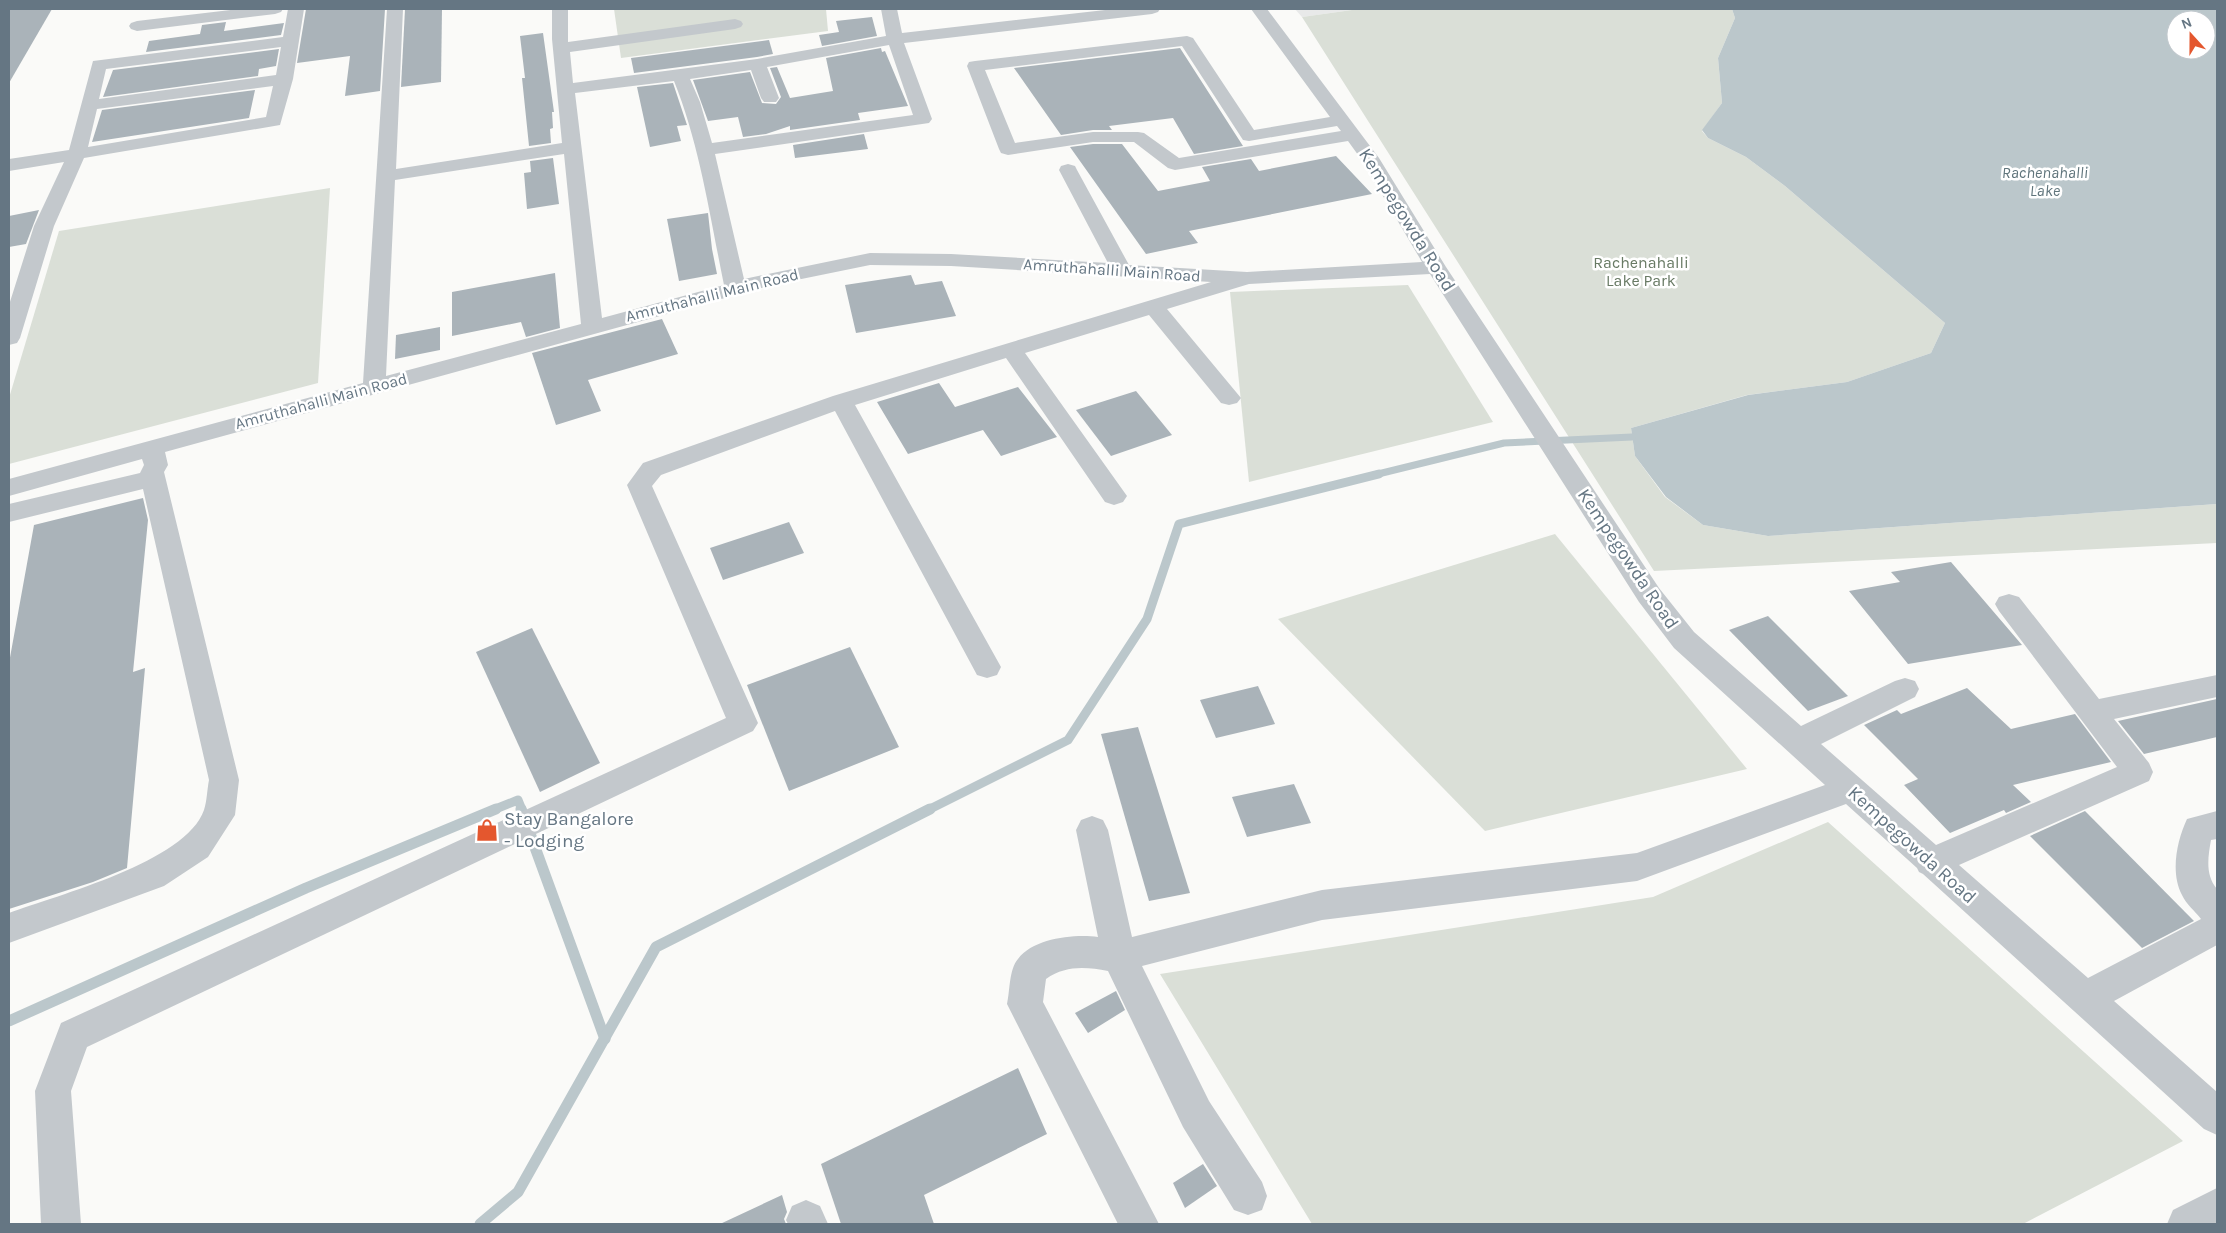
<svg xmlns="http://www.w3.org/2000/svg" width="2226" height="1233" font-family="Karla,sans-serif">
  <style>
    .built { fill: #e8e9e9 }
    .green { fill: #dadfd7 }
    .water { fill: #bbc7cb; fill-rule: evenodd }
    .lines { fill: none; stroke-linecap: round; stroke-linejoin: round }
    .stream-far2 { stroke: #bbc7cb; stroke-width: 7 }
    .stream-far1 { stroke: #bbc7cb; stroke-width: 9 }
    .stream { stroke: #bbc7cb; stroke-width: 11 }
    .building { fill: #aab3b9 }
    .minor { fill: #c3c8cc; fill-rule: evenodd }
    .labels { text-anchor: middle; dominant-baseline: central; stroke-width: 5; stroke-linejoin: round; paint-order: stroke }
    .far-water-label { font-size: 16px; font-style: italic; fill: #60757c; stroke: #fff }
    .far-park-label { font-size: 16px; fill: #687a64; stroke: #fff }
    .far-street-label { font-size: 16px; fill: #657683; stroke: #fff }
    .street-label { font-size: 19px; fill: #657683; stroke: #fff }
    .poi-label { font-size: 19px; fill: #657683; stroke: #fff; text-anchor: start }
  </style>
  <rect width="100%" height="100%" fill="#fafaf8"/>
  <path class="built" d="M 1295,9 L 1359,9 L 1302,17 Z"/>
  <g class="green">
    <path d="M 614,9 L 826,9 L 828,31 L 621,58 Z"/>
    <path d="M 1359,9 L 1732,9 L 1735,18 L 1718,58 L 1722,103 L 1702,131 L 1708,138 L 1746,157 L 1785,186 L 1945,323 L 1931,353 L 1847,382 L 1747,395 L 1631,428 L 1635,456 L 1665,497 L 1703,525 L 1768,536 L 2217,504 L 2217,543 L 1654,571 L 1302,17 Z"/>
    <path d="M 330,188 L 318,383 L 9,464 L 9,398 L 59,231 Z"/>
    <path d="M 1408,285 L 1493,422 L 1249,482 L 1230,292 Z"/>
    <path d="M 1555,534 L 1747,769 L 1485,831 L 1278,619 Z"/>
    <path d="M 1828,822 L 2183,1141 L 2023,1224 L 1312,1224 L 1160,974 L 1653,897 Z"/>
  </g>
  <path class="water" d="M 1732,9 L 2217,9 L 2217,504 L 1768,536 L 1703,525 L 1666,497 L 1635,456 L 1631,428 L 1748,395 L 1847,382 L 1931,353 L 1945,323 L 1785,186 L 1746,157 L 1708,138 L 1702,130 L 1722,103 L 1718,58 L 1735,18 ZM 2176,20 L 2206,20 L 2206,50 L 2176,50 Z"/>
  <g class="lines">
    <path class="stream-far2" d="M 1374,475 L 1504,443 L 1632,437"/>
    <g class="stream-far1">
      <path d="M 493,810 L 518,800 L 522,810"/>
      <path d="M 928,810 L 1068,740 L 1147,619 L 1179,524 L 1379,474"/>
    </g>
    <g class="stream">
      <path d="M 521,809 L 605,1039"/>
      <path d="M 9,1021 L 306,888 L 496,809"/>
      <path d="M 480,1224 L 518,1192 L 656,947 L 930,809"/>
    </g>
  </g>
  <g class="building">
    <path d="M 9,9 L 52,9 L 9,83 Z"/>
    <path d="M 306,9 L 385,9 L 380,91 L 345,96 L 350,56 L 297,63 Z"/>
    <path d="M 405,9 L 442,9 L 441,82 L 401,87 Z"/>
    <path d="M 872,17 L 877,36 L 822,46 L 819,35 L 839,32 L 836,21 Z"/>
    <path d="M 226,22 L 224,31 L 284,23 L 281,35 L 146,52 L 149,41 L 200,34 L 202,25 Z"/>
    <path d="M 543,33 L 554,112 L 552,112 L 553,128 L 550,129 L 551,143 L 529,146 L 522,78 L 525,78 L 520,36 Z"/>
    <path d="M 769,40 L 773,54 L 757,57 L 634,73 L 631,58 Z"/>
    <path d="M 881,48 L 882,52 L 885,51 L 908,106 L 858,113 L 860,120 L 790,130 L 790,126 L 766,134 L 743,137 L 738,117 L 708,121 L 693,80 L 750,72 L 762,103 L 776,104 L 781,97 L 770,68 L 777,67 L 790,98 L 833,91 L 826,58 Z"/>
    <path d="M 1180,48 L 1243,146 L 1194,154 L 1173,118 L 1109,126 L 1112,130 L 1093,130 L 1061,135 L 1014,68 Z"/>
    <path d="M 279,49 L 276,66 L 259,69 L 258,76 L 103,97 L 113,70 Z"/>
    <path d="M 673,83 L 687,125 L 677,126 L 681,141 L 650,147 L 637,87 Z"/>
    <path d="M 255,90 L 249,118 L 92,142 L 102,110 Z"/>
    <path d="M 864,134 L 868,149 L 795,158 L 793,145 Z"/>
    <path d="M 1093,144 L 1122,144 L 1158,191 L 1210,181 L 1202,167 L 1251,159 L 1259,171 L 1336,156 L 1372,194 L 1189,231 L 1198,243 L 1146,254 L 1070,147 Z"/>
    <path d="M 553,158 L 559,204 L 527,209 L 524,173 L 531,172 L 530,161 Z"/>
    <path d="M 39,210 L 26,244 L 9,247 L 9,216 Z"/>
    <path d="M 708,213 L 712,249 L 717,274 L 679,281 L 667,219 Z"/>
    <path d="M 555,273 L 560,328 L 526,337 L 521,322 L 452,336 L 452,292 Z"/>
    <path d="M 911,275 L 915,285 L 942,281 L 956,316 L 856,333 L 845,285 Z"/>
    <path d="M 662,319 L 678,354 L 588,380 L 601,411 L 556,425 L 532,353 Z"/>
    <path d="M 440,327 L 440,350 L 395,359 L 396,335 Z"/>
    <path d="M 939,383 L 955,407 L 1018,387 L 1057,437 L 1001,456 L 983,430 L 908,454 L 877,402 Z"/>
    <path d="M 1136,391 L 1172,435 L 1111,456 L 1076,410 Z"/>
    <path d="M 143,498 L 148,520 L 133,672 L 145,668 L 127,868 L 93,882 L 9,909 L 9,663 L 34,525 Z"/>
    <path d="M 789,522 L 804,553 L 723,580 L 710,548 Z"/>
    <path d="M 1951,562 L 2022,645 L 1908,664 L 1849,591 L 1900,582 L 1891,572 Z"/>
    <path d="M 1768,616 L 1848,696 L 1808,711 L 1729,630 Z"/>
    <path d="M 532,628 L 600,763 L 540,792 L 476,652 Z"/>
    <path d="M 850,647 L 899,747 L 789,791 L 747,685 Z"/>
    <path d="M 1258,686 L 1275,724 L 1216,738 L 1200,700 Z"/>
    <path d="M 1967,688 L 2011,729 L 2075,714 L 2111,762 L 2013,785 L 2031,802 L 2006,813 L 2004,810 L 1950,833 L 1904,785 L 1918,779 L 1864,725 L 1897,710 L 1901,714 Z"/>
    <path d="M 2217,699 L 2217,737 L 2144,754 L 2118,721 Z"/>
    <path d="M 1138,727 L 1190,893 L 1149,901 L 1101,734 Z"/>
    <path d="M 1294,784 L 1311,823 L 1247,837 L 1232,797 Z"/>
    <path d="M 2085,811 L 2194,921 L 2142,948 L 2030,836 Z"/>
    <path d="M 1116,991 L 1125,1010 L 1088,1033 L 1075,1013 Z"/>
    <path d="M 1018,1068 L 1047,1134 L 924,1195 L 934,1224 L 841,1224 L 821,1164 Z"/>
    <path d="M 1203,1164 L 1217,1186 L 1185,1208 L 1173,1183 Z"/>
    <path d="M 782,1195 L 787,1212 L 784,1219 L 786,1224 L 720,1224 Z"/>
  </g>
  <g class="lines">
    <g class="minor">
      <path d="M 239,9 L 283,9 L 281,12 L 275,14 L 137,31 L 131,29 L 129,26 L 131,23 L 137,21 Z"/>
      <path d="M 288,9 L 304,9 L 293,79 L 280,125 L 84,158 L 54,226 L 20,338 L 17,343 L 9,345 L 9,305 L 34,226 L 64,162 L 9,171 L 9,159 L 69,150 L 93,61 L 283,37 ZM 281,47 L 276,75 L 99,99 L 106,69 ZM 273,86 L 266,117 L 88,147 L 97,109 Z"/>
      <path d="M 387,9 L 403,9 L 396,169 L 562,143 L 552,39 L 552,9 L 568,9 L 568,42 L 735,19 L 741,21 L 743,24 L 741,27 L 735,29 L 570,52 L 573,83 L 757,59 L 886,36 L 881,9 L 897,9 L 902,33 L 1114,9 L 1160,9 L 1158,12 L 1152,14 L 904,43 L 932,119 L 929,123 L 715,154 L 744,279 L 870,253 L 951,254 L 1108,263 L 1059,170 L 1061,166 L 1068,164 L 1075,166 L 1077,170 L 1129,265 L 1247,272 L 1422,262 L 1361,159 L 1348,141 L 1175,170 L 1168,168 L 1134,142 L 1093,142 L 1008,155 L 1001,153 L 999,149 L 967,66 L 969,62 L 975,61 L 1187,36 L 1193,38 L 1254,130 L 1330,117 L 1251,9 L 1267,9 L 1379,158 L 1446,267 L 1659,588 L 1694,632 L 1801,726 L 1895,681 L 1905,678 L 1915,681 L 1919,689 L 1915,697 L 1821,744 L 1936,845 L 2117,767 L 1999,611 L 1995,604 L 1999,597 L 2009,594 L 2019,597 L 2099,699 L 2217,675 L 2217,697 L 2114,719 L 2149,763 L 2153,772 L 2149,781 L 1959,865 L 2088,978 L 2201,919 C 2195,911 2186,904 2182,895 C 2170,873 2177,840 2187,819 L 2217,811 L 2217,839 L 2211,840 C 2208,857 2205,875 2217,889 L 2217,945 L 2114,1001 L 2217,1092 L 2217,1135 L 2204,1129 L 1923,874 L 1919,872 L 1917,868 L 1846,804 L 1637,881 L 1322,920 L 1142,966 L 1209,1101 L 1262,1182 L 1267,1196 L 1262,1210 L 1248,1215 L 1234,1210 L 1183,1127 L 1108,971 C 1086,967 1066,965 1046,979 L 1043,1002 L 1159,1224 L 1118,1224 L 1007,1004 C 1010,991 1009,969 1018,959 C 1034,938 1074,934 1098,937 L 1076,830 L 1081,820 L 1092,816 L 1103,820 L 1108,830 L 1132,937 L 1322,890 L 1637,853 L 1825,785 L 1674,648 L 1639,602 L 1430,274 L 1249,284 L 1167,309 L 1241,398 L 1237,403 L 1229,405 L 1221,403 L 1149,315 L 1025,353 L 1127,496 L 1123,502 L 1114,505 L 1105,502 L 1006,358 L 855,405 L 1001,667 L 997,675 L 987,678 L 977,675 L 835,411 L 661,475 L 652,486 L 758,723 L 753,731 L 87,1047 L 71,1091 L 81,1224 L 41,1224 L 35,1091 L 61,1023 L 726,718 L 627,485 L 643,463 L 833,396 L 1211,282 L 951,266 L 870,265 L 772,285 L 165,452 L 168,465 L 164,472 L 239,780 L 235,815 L 208,857 L 164,886 L 9,943 L 9,913 C 57,895 186,862 204,810 C 207,801 207,790 209,780 L 143,489 L 9,522 L 9,504 L 140,473 L 144,465 L 142,459 L 9,496 L 9,479 L 363,383 ZM 889,45 L 913,115 L 712,143 L 700,102 L 690,79 L 751,70 L 761,98 L 764,102 L 776,102 L 779,98 L 767,67 ZM 1182,46 L 1243,140 L 1249,141 L 1337,126 L 1341,131 L 1179,158 L 1144,133 L 1138,132 L 1093,132 L 1015,143 L 985,70 ZM 674,81 C 700,146 710,217 724,285 L 602,318 L 575,93 ZM 564,154 L 581,324 L 386,376 L 395,180 Z"/>
      <path d="M 2217,1188 L 2217,1224 L 2167,1224 L 2173,1210 Z"/>
      <path d="M 806,1200 L 820,1206 L 828,1224 L 788,1224 L 786,1220 L 792,1206 Z"/>
    </g>
  </g>
  <defs>
    <symbol id="shop-bare" viewBox="-9 -9 18 18"><path d="M-5-2.5h2.3a2.7 3.5 0 0 1 5.4 0H5L5.5 6h-11ZM-1.5-2.5h3a1.5 2.3 0 0 0-3 0Z" fill="#e4572e" stroke="#fff" stroke-width="2.5" paint-order="stroke"/></symbol>
  </defs>
  <g fill-rule="evenodd">
    <use href="#shop-bare" x="471" y="814" width="32" height="32"/>
  </g>
  <g class="labels">
    <g class="far-water-label">
      <text x="2045" y="172">Rachenahalli<tspan x="2045" dy="18">Lake</tspan></text>
    </g>
    <g class="far-park-label">
      <text x="1641" y="262">Rachenahalli<tspan x="1641" dy="18">Lake Park</tspan></text>
    </g>
    <g class="far-street-label">
      <text transform="translate(1112 270) rotate(4)">Amruthahalli Main Road</text>
      <text transform="translate(712 295) rotate(-14)">Amruthahalli Main Road</text>
      <text transform="translate(321 401) rotate(-15)">Amruthahalli Main Road</text>
    </g>
    <g class="street-label">
      <text transform="translate(1407 220) rotate(58)">Kempegowda Road</text>
      <text transform="translate(1628 559) rotate(56)">Kempegowda Road</text>
      <text transform="translate(1912 845) rotate(42)">Kempegowda Road</text>
    </g>
    <g class="poi-label">
      <text x="504" y="819">Stay Bangalore<tspan x="504" dy="22">- Lodging</tspan></text>
    </g>
  </g>
  <rect width="2226" height="1233" fill="none" stroke="#657683" stroke-width="20"/>
  <g transform="translate(2191 35) rotate(339)"><circle r="24" fill="#ffffff" stroke="#c1c8cd"/>
  <path d="M0-4L9 19L0 12L-9 19Z" fill="#e4572e"/>
  <text y="-8" font-size="14" font-weight="bold" text-anchor="middle" fill="#657683">N</text>
  </g>
</svg>
